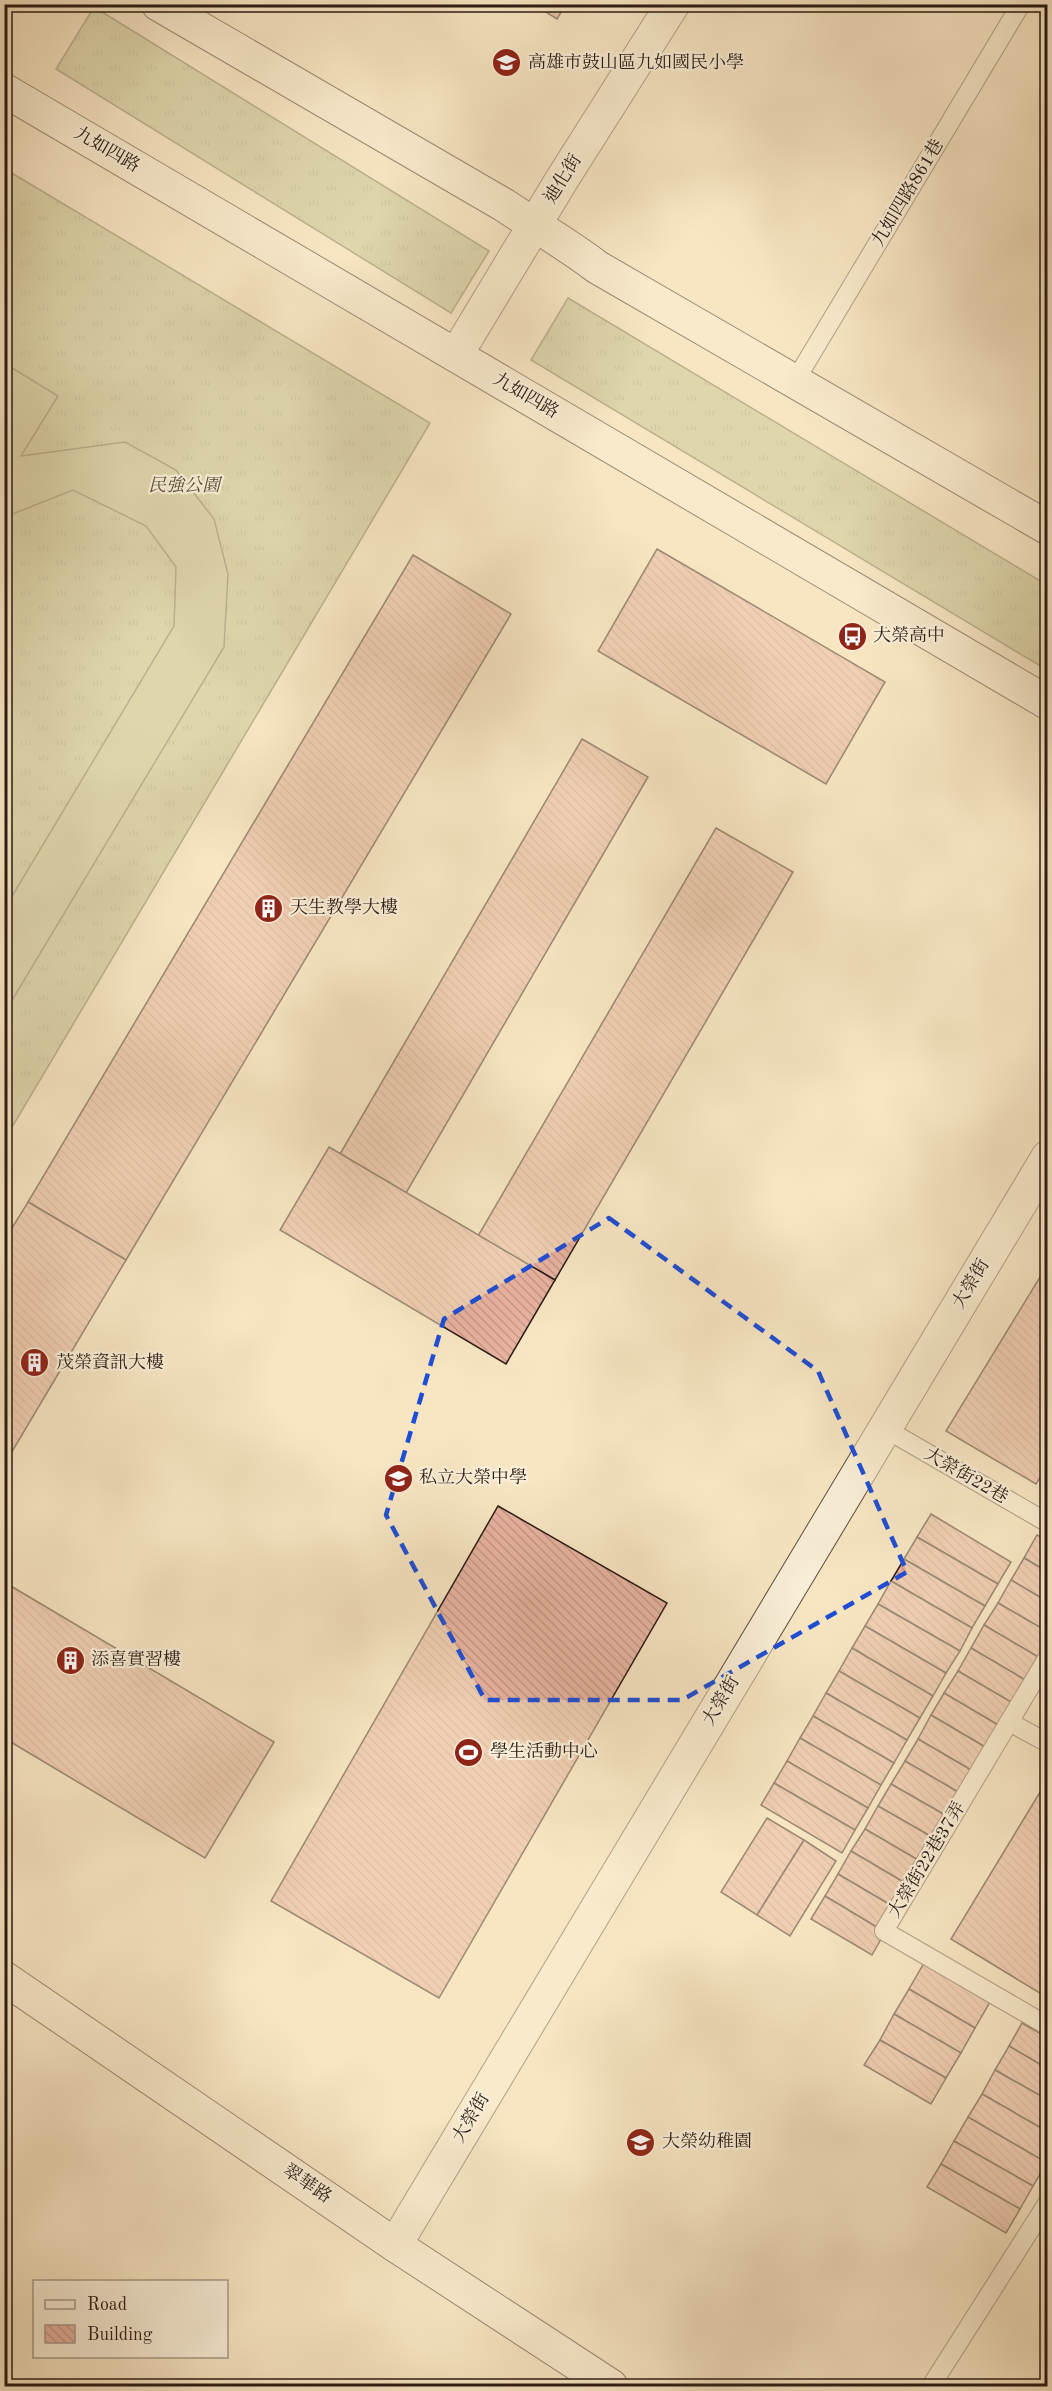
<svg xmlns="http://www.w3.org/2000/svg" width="1052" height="2391" font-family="'Old Standard TT','Noto Serif TC',serif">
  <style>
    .grass { fill: url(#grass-tufts); stroke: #767052; stroke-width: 1.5 }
    .pitch { fill: #c1c491; stroke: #767052; stroke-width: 1.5 }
    .building { fill: url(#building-back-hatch); stroke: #2a1b14; stroke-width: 1.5 }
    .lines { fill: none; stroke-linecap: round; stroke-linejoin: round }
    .lane-casing { stroke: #5e4e40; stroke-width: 20 }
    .street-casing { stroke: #5e4e40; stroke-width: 35 }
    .secondary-casing { stroke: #2a1b14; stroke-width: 35 }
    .lane { stroke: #faefd8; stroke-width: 18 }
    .street { stroke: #faefd8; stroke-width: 33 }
    .secondary { stroke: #faefd8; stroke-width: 33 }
    .marked { fill: none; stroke: #1d4ed8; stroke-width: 4.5; stroke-dasharray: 12 8; stroke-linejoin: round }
    .labels { text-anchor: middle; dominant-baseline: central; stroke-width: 4.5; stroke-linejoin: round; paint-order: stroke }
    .poi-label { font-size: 18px; fill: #2a1b14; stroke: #faefd8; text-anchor: start }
    .street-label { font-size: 18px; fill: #2a1b14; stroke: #faefd8 }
    .park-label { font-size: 18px; font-style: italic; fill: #574e3a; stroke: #faefd8 }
  </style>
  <defs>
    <pattern id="grass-tufts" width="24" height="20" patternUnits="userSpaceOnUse" patternTransform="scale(1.5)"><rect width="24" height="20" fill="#c1c491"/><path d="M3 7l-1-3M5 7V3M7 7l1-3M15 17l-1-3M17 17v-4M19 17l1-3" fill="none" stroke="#a6a87c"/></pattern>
    <pattern id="building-back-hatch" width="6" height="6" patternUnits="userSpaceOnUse" patternTransform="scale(1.5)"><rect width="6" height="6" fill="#e8b3a0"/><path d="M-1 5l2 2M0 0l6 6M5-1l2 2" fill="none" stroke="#c79989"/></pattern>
  </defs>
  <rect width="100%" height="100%" fill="#f8e6c3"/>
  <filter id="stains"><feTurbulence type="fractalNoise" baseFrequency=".00333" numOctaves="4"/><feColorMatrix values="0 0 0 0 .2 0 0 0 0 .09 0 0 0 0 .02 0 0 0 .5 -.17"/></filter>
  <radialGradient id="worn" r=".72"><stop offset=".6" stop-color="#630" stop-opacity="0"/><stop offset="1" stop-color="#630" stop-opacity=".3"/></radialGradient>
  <g class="grass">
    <path d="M 94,7 L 489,251 L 451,313 L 56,69 Z"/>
    <path d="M 5,169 L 430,423 L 5,1139 Z"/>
    <path d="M 568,298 L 1047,585 L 1047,670 L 531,360 Z"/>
  </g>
  <path class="pitch" d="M 9,366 L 58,396 L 21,456 L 125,442 L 176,470 L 214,519 L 228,574 L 224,647 L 11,1002 L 5,1007 L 5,908 L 174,626 L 176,567 L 146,526 L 73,490 L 5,517 L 4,374 Z"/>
  <g class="building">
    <path d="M 533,4 L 566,4 L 557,19 Z"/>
    <path d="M 657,549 L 885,682 L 826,784 L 598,651 Z"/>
    <path d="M 413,555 L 511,614 L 126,1260 L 28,1202 Z"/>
    <path d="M 582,739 L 648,777 L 406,1193 L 340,1154 Z"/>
    <path d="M 716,828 L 793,872 L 555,1280 L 478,1236 Z"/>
    <path d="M 329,1147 L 555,1280 L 506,1364 L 280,1230 Z"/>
    <path d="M 28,1202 L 126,1260 L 4,1465 L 4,1241 Z"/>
    <path d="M 1048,1264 L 1048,1465 L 1036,1484 L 946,1431 Z"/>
    <path d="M 498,1506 L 667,1603 L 439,1998 L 271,1901 Z"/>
    <path d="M 931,1514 L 1011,1562 L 998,1584 L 917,1537 Z"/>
    <path d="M 1037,1535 L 1048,1541 L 1048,1572 L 1024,1558 Z"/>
    <path d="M 917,1537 L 998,1584 L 985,1606 L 904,1559 Z"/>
    <path d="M 1024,1558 L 1048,1572 L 1048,1602 L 1011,1580 Z"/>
    <path d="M 904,1559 L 985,1606 L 972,1628 L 891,1581 Z"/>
    <path d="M 1011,1580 L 1048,1602 L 1048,1632 L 998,1603 Z"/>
    <path d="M 891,1581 L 972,1628 L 960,1651 L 878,1604 Z"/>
    <path d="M 4,1582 L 274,1742 L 205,1858 L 4,1738 Z"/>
    <path d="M 998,1603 L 1048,1632 L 1048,1656 L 1045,1661 L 984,1625 Z"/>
    <path d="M 878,1604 L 960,1651 L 946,1673 L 865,1626 Z"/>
    <path d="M 984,1625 L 1045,1661 L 1032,1684 L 971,1648 Z"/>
    <path d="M 865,1626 L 946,1673 L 933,1696 L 852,1648 Z"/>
    <path d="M 852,1648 L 933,1696 L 920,1718 L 839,1671 Z"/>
    <path d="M 971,1648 L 1032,1684 L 1018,1706 L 958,1671 Z"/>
    <path d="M 839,1671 L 920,1718 L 907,1740 L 826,1693 Z"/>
    <path d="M 958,1671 L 1018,1706 L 1005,1729 L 944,1693 Z"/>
    <path d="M 826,1693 L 907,1740 L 894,1763 L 813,1716 Z"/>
    <path d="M 944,1693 L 1005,1729 L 992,1751 L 931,1715 Z"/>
    <path d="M 931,1715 L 992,1751 L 978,1774 L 918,1739 Z"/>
    <path d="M 813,1716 L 894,1763 L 881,1785 L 800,1738 Z"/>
    <path d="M 800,1738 L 881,1785 L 868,1808 L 787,1761 Z"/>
    <path d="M 918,1739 L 978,1774 L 965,1796 L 905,1761 Z"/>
    <path d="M 787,1761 L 868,1808 L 855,1830 L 774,1783 Z"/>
    <path d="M 905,1761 L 965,1796 L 952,1819 L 891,1784 Z"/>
    <path d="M 1048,1779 L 1048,1998 L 951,1939 Z"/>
    <path d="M 774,1783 L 855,1830 L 842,1853 L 761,1805 Z"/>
    <path d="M 891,1784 L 952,1819 L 939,1841 L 878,1806 Z"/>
    <path d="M 878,1806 L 939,1841 L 925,1864 L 865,1829 Z"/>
    <path d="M 767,1818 L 804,1840 L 757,1915 L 721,1892 Z"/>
    <path d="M 865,1829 L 925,1864 L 912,1887 L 851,1851 Z"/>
    <path d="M 804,1840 L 836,1861 L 790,1936 L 757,1915 Z"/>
    <path d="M 851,1851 L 912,1887 L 899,1910 L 838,1874 Z"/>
    <path d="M 838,1874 L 899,1910 L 885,1932 L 825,1896 Z"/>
    <path d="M 825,1896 L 885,1932 L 872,1955 L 811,1919 Z"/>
    <path d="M 924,1963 L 990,2002 L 975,2028 L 909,1989 Z"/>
    <path d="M 909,1989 L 975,2028 L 961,2053 L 894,2014 Z"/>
    <path d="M 894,2014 L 961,2053 L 946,2078 L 880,2040 Z"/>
    <path d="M 1022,2023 L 1048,2038 L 1048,2069 L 1009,2046 Z"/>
    <path d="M 880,2040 L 946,2078 L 931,2104 L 864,2065 Z"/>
    <path d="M 1009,2046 L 1048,2069 L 1048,2100 L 995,2070 Z"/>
    <path d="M 995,2070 L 1048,2100 L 1048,2132 L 982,2094 Z"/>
    <path d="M 982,2094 L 1048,2132 L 1047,2163 L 968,2117 Z"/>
    <path d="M 968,2117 L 1047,2163 L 1033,2186 L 954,2141 Z"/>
    <path d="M 954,2141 L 1033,2186 L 1020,2209 L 941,2164 Z"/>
    <path d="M 941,2164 L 1020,2209 L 1006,2233 L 927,2187 Z"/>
  </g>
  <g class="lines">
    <defs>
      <g id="lane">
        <path d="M 795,381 L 1021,4"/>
        <path d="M 884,1428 L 1048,1523"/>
        <path d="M 1048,1657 L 884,1931 L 1048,2026"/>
        <path d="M 1009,1722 L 1048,1743"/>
        <path d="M 931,2386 L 1048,2202"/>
      </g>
      <g id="street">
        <path d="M 456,355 L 561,181 L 673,4"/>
        <path d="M 395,2245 L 1048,1157"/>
      </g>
      <g id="secondary">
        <path d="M 158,4 L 504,205 C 535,226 567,244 597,267 L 1048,528"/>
        <path d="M 4,90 L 1048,703"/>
        <path d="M 4,1978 L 395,2245 L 611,2386"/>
      </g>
    </defs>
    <use href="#lane" class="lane-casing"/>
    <use href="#street" class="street-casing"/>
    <use href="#secondary" class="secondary-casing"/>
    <use href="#lane" class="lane"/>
    <use href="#street" class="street"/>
    <use href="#secondary" class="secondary"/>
  </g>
  <path d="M0 0H1052V2391H0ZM 609,1218 L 818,1371 L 907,1572 L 682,1700 L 485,1700 L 386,1515 L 444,1319 Z" fill="#f8e6c3" fill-opacity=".55" fill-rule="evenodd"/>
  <path class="marked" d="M 609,1218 L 818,1371 L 907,1572 L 682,1700 L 485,1700 L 386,1515 L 444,1319 Z"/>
  <defs>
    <symbol id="school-disc" viewBox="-11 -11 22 22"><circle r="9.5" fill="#8f2418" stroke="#faefd8"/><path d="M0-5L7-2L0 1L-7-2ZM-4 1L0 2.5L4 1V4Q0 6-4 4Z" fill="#fff"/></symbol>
    <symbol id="bus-disc" viewBox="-11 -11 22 22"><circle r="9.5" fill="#8f2418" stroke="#faefd8"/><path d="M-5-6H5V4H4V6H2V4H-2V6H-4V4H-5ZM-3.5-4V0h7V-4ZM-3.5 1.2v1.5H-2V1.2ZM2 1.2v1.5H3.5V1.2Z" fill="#fff"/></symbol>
    <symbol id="building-disc" viewBox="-11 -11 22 22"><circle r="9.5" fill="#8f2418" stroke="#faefd8"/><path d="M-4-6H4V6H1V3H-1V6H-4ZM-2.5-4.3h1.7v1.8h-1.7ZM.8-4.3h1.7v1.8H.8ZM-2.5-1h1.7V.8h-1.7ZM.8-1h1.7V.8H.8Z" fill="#fff"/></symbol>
    <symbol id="stadium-disc" viewBox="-11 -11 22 22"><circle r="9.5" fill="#8f2418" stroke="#faefd8"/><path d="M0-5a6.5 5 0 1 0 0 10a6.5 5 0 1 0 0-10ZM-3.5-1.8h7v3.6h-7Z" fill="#fff"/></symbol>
  </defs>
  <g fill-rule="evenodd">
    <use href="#school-disc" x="490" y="46" width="33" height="33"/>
    <use href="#bus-disc" x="836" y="620" width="33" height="33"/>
    <use href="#building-disc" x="252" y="892" width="33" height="33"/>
    <use href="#building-disc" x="18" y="1346" width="33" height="33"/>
    <use href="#school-disc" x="382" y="1462" width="33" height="33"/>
    <use href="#building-disc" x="54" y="1644" width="33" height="33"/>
    <use href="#stadium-disc" x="452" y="1736" width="33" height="33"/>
    <use href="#school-disc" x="624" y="2126" width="33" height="33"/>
  </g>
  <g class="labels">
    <g class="poi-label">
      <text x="528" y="63">高雄市鼓山區九如國民小學</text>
      <text x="873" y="636">大榮高中</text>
      <text x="290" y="908">天生教學大樓</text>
      <text x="56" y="1363">茂榮資訊大樓</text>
      <text x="419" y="1478">私立大榮中學</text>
      <text x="91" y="1660">添喜實習樓</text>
      <text x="490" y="1752">學生活動中心</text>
      <text x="662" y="2142">大榮幼稚園</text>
    </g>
    <g class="street-label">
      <text transform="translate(107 150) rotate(30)">九如四路</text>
      <text transform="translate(563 179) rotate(-58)">迪化街</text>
      <text transform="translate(908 193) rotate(-59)">九如四路861巷</text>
      <text transform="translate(526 396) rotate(30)">九如四路</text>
      <text transform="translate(971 1284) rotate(-59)">大榮街</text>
      <text transform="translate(966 1476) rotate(30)">大榮街22巷</text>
      <text transform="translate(721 1701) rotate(-59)">大榮街</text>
      <text transform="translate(927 1860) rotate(-59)">大榮街22巷37弄</text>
      <text transform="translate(471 2118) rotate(-59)">大榮街</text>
      <text transform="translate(307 2184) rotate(34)">翠華路</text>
    </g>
    <g class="park-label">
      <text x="184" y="486">民強公園</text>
    </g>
  </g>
  <rect width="1052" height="2391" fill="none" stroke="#f8e6c3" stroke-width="24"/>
  <rect x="6" y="6" width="1040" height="2379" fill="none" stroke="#2a1b14" stroke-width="3"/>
  <rect x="12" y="12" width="1028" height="2367" fill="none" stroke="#2a1b14" stroke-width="1.5"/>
  <rect x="33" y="2280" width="195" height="78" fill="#faefd8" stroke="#a79a8a" stroke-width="1.5"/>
  <rect x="45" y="2300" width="30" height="9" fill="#faefd8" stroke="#a79a8a" stroke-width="1.5"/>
  <text x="87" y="2310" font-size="18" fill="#2a1b14">Road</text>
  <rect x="45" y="2325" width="30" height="18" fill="url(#building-back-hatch)" stroke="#a79a8a" stroke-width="1.5"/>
  <text x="87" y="2340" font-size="18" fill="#2a1b14">Building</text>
  <rect width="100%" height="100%" filter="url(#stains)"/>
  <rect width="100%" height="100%" fill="url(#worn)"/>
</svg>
